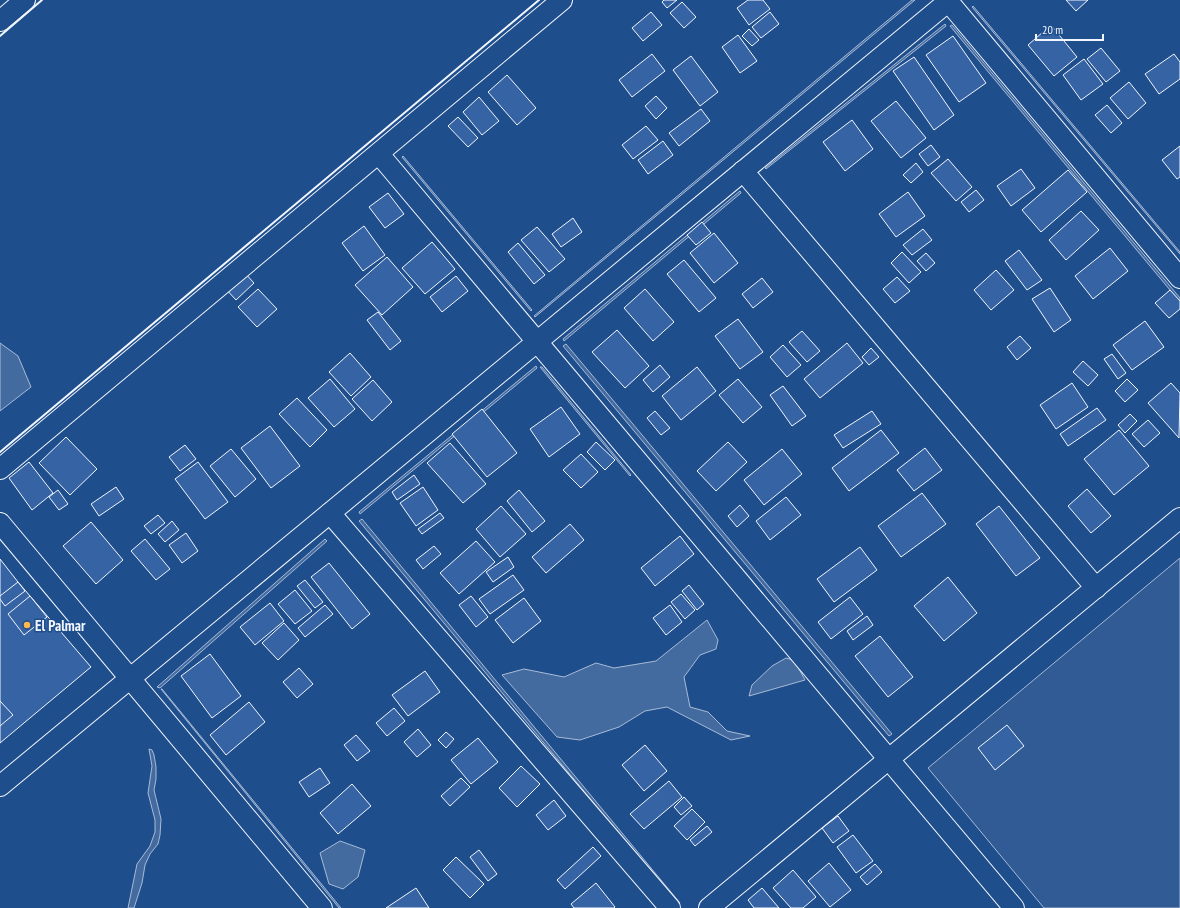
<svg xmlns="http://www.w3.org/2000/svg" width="1180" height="908" font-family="'PT Sans Narrow',sans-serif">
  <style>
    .built { fill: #305b95; stroke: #a8bbd7 }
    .water { fill: #446ba0; stroke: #a8bbd7 }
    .building { fill: #3563a3; stroke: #f2f6ff }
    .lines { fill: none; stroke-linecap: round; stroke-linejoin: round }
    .street-casing { stroke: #f2f6ff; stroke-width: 22 }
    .street { stroke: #1f4e8c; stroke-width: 20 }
    .wall { stroke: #f2f6ff; stroke-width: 2 }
    .poi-dot { fill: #ffb74d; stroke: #1f4e8c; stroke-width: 1.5 }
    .labels { text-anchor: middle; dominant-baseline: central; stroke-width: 3; stroke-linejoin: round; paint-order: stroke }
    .poi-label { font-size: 15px; font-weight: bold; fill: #f2f6ff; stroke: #1f4e8c; text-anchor: start }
  </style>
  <rect width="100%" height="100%" fill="#1f4e8c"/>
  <path class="built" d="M 1180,558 L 1180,908 L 1044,908 L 928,768 Z"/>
  <g class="water">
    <path d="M 912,0 L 915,0 L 535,317 L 534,316 Z"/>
    <path d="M 973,6 L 1180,252 L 1180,254 L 972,7 Z"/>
    <path d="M 945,24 L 946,26 L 766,169 L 765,168 Z"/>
    <path d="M 952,25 L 1180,298 L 1180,302 L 950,26 Z"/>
    <path d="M 403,156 L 532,310 L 531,311 L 402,157 Z"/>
    <path d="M 740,191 L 741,193 L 564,341 L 563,339 Z"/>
    <path d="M 0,343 L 18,356 L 31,387 L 0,411 Z"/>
    <path d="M 566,344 L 892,734 L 889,736 L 563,346 Z"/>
    <path d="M 536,366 L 537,368 L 360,514 L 359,512 Z"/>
    <path d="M 540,367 L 542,367 L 631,475 L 630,476 Z"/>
    <path d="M 362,519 L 680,903 L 678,904 L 359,521 Z"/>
    <path d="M 325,539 L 327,541 L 160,688 L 157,687 Z"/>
    <path d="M 707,620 L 718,640 L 716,649 L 700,655 L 684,677 L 690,707 L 708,712 L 727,731 L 750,736 L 731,740 L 667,707 L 645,711 L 619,727 L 580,740 L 557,737 L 502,675 L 524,669 L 564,677 L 596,663 L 614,668 L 656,661 Z"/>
    <path d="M 786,658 L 794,660 L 805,680 L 749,696 L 752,685 L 772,666 Z"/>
    <path d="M 162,689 L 341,908 L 339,908 L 161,689 Z"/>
    <path d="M 149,749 L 152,750 L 154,755 L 156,767 L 156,779 L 154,790 L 161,819 L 160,835 L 158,844 L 150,854 L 145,865 L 142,883 L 134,908 L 128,908 L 137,864 L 150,846 L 155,832 L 155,820 L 148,793 L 152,766 Z"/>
    <path d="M 340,841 L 365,850 L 358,877 L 343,889 L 329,884 L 320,853 Z"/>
  </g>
  <g class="building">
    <path d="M 664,0 L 677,0 L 667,8 L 662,2 Z"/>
    <path d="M 748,0 L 763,0 L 770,9 L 749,25 L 737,8 Z"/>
    <path d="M 1066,0 L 1088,0 L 1076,11 Z"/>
    <path d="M 682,2 L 696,17 L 684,28 L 670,13 Z"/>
    <path d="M 651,12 L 662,25 L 643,41 L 632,28 Z"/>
    <path d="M 770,12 L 779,24 L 761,38 L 752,27 Z"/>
    <path d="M 1051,25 L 1077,57 L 1054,76 L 1028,45 Z"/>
    <path d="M 749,29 L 759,40 L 752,46 L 742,36 Z"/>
    <path d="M 738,35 L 757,61 L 740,73 L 722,47 Z"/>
    <path d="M 953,36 L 986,83 L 959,102 L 926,55 Z"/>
    <path d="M 1101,48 L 1120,71 L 1106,82 L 1087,59 Z"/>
    <path d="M 652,54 L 665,71 L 632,97 L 619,80 Z"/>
    <path d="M 1174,54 L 1180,62 L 1180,79 L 1159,94 L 1145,74 Z"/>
    <path d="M 691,56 L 718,92 L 700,106 L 673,70 Z"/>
    <path d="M 914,57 L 954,115 L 934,130 L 893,71 Z"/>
    <path d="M 1084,59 L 1103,84 L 1081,100 L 1063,75 Z"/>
    <path d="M 507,75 L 536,108 L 517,125 L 488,92 Z"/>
    <path d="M 1129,82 L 1146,103 L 1128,119 L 1110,98 Z"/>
    <path d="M 656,96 L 667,108 L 656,119 L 645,106 Z"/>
    <path d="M 479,97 L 499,121 L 482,135 L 463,112 Z"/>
    <path d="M 896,101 L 926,138 L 901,158 L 871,121 Z"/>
    <path d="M 1107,105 L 1122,123 L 1111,133 L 1095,115 Z"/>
    <path d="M 701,109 L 710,121 L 679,146 L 669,133 Z"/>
    <path d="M 458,117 L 478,138 L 468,147 L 448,126 Z"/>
    <path d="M 852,120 L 873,149 L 845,171 L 823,142 Z"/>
    <path d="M 646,126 L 658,140 L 633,159 L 622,145 Z"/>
    <path d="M 663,141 L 673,155 L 648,174 L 638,160 Z"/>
    <path d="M 931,145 L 940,157 L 928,166 L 919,154 Z"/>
    <path d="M 1180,146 L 1180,177 L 1177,179 L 1162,160 Z"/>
    <path d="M 948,159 L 972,187 L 956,201 L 931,173 Z"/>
    <path d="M 916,163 L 923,172 L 911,183 L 903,175 Z"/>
    <path d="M 1021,169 L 1035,188 L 1011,206 L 997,186 Z"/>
    <path d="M 1068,170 L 1087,192 L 1041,232 L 1022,210 Z"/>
    <path d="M 976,190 L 984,200 L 969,212 L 961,202 Z"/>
    <path d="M 908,192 L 925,216 L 896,237 L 879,214 Z"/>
    <path d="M 388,193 L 404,214 L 385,228 L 369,207 Z"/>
    <path d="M 1081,211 L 1099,230 L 1066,260 L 1049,240 Z"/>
    <path d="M 573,218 L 582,232 L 561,247 L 552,234 Z"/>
    <path d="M 702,222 L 711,233 L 696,245 L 687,235 Z"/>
    <path d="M 364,226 L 385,255 L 363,271 L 342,243 Z"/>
    <path d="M 537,227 L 565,259 L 549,272 L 521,240 Z"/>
    <path d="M 923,229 L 932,240 L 912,255 L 903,245 Z"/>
    <path d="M 714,233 L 738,263 L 714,283 L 690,253 Z"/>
    <path d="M 432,242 L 455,269 L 425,294 L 402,268 Z"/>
    <path d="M 518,243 L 545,275 L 534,284 L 508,252 Z"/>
    <path d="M 1110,248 L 1128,271 L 1093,299 L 1075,276 Z"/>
    <path d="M 1019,250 L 1042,280 L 1027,290 L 1005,261 Z"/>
    <path d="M 902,252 L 921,272 L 909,283 L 891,263 Z"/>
    <path d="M 926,253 L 935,263 L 926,271 L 917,261 Z"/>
    <path d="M 387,257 L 413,287 L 382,315 L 355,285 Z"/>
    <path d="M 684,260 L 716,298 L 699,312 L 667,274 Z"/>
    <path d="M 242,270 L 254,283 L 236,300 L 224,287 Z"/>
    <path d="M 996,270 L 1014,290 L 991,310 L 974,290 Z"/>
    <path d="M 456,276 L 468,291 L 442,312 L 430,297 Z"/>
    <path d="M 897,277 L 910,291 L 895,303 L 883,289 Z"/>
    <path d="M 762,278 L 773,292 L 753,308 L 742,294 Z"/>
    <path d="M 1050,288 L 1071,320 L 1054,332 L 1032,299 Z"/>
    <path d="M 258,289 L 277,309 L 257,327 L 238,307 Z"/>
    <path d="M 645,289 L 674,322 L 653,341 L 624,308 Z"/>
    <path d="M 1170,290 L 1180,301 L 1180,309 L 1169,318 L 1155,303 Z"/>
    <path d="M 378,312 L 401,341 L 390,350 L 367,320 Z"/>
    <path d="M 738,319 L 763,352 L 740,369 L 715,336 Z"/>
    <path d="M 1145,321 L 1164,347 L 1132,370 L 1113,345 Z"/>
    <path d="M 617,330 L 649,366 L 625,388 L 592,352 Z"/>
    <path d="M 802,331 L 820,351 L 807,362 L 789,342 Z"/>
    <path d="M 1020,336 L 1031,348 L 1017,360 L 1007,347 Z"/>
    <path d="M 847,343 L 863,363 L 820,398 L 804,379 Z"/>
    <path d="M 783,345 L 801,365 L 787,377 L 770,357 Z"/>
    <path d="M 871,348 L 879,357 L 869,365 L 862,357 Z"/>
    <path d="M 350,353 L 371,377 L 351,396 L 329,372 Z"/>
    <path d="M 1112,354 L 1126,373 L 1118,379 L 1104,359 Z"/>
    <path d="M 1083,361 L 1098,375 L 1088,386 L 1073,372 Z"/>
    <path d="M 660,365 L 670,377 L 653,392 L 643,380 Z"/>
    <path d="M 697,367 L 716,391 L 681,420 L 662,396 Z"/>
    <path d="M 330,379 L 355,409 L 334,427 L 308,398 Z"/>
    <path d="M 738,379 L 762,407 L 743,423 L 719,395 Z"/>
    <path d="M 1127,379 L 1138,390 L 1125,402 L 1115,391 Z"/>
    <path d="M 373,380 L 392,402 L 372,421 L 352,399 Z"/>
    <path d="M 1072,383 L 1088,407 L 1056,429 L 1040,405 Z"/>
    <path d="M 1171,383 L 1180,393 L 1179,438 L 1148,403 Z"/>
    <path d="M 783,386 L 806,416 L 792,426 L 770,395 Z"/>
    <path d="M 297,398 L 327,430 L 310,447 L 279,414 Z"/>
    <path d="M 561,407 L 580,434 L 549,457 L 530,429 Z"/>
    <path d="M 1097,408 L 1106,420 L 1068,446 L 1060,434 Z"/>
    <path d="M 482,409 L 517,453 L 487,477 L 452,434 Z"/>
    <path d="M 655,411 L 670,428 L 661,435 L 647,418 Z"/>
    <path d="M 872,411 L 881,424 L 843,448 L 834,435 Z"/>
    <path d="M 1130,414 L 1137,421 L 1125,433 L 1118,425 Z"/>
    <path d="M 1148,420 L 1160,433 L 1144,447 L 1132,434 Z"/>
    <path d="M 270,426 L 300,466 L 271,488 L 241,448 Z"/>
    <path d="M 881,430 L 899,453 L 849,491 L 832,468 Z"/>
    <path d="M 1119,430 L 1149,466 L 1114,495 L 1084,459 Z"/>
    <path d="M 66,437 L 97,469 L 70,495 L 39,463 Z"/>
    <path d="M 596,442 L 615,460 L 605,470 L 587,452 Z"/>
    <path d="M 728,442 L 747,462 L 716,491 L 697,471 Z"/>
    <path d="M 450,443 L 486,484 L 463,503 L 427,463 Z"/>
    <path d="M 185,445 L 196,459 L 180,471 L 169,457 Z"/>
    <path d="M 925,448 L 942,470 L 914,491 L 897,470 Z"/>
    <path d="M 231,449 L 256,479 L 235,497 L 210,466 Z"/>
    <path d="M 782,449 L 802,474 L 764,505 L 744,480 Z"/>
    <path d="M 581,454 L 598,472 L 581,488 L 563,470 Z"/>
    <path d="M 29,462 L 53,493 L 32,510 L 9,478 Z"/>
    <path d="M 198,462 L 228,502 L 205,519 L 175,479 Z"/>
    <path d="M 414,475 L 420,484 L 397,500 L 392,492 Z"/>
    <path d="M 116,487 L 124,499 L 99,516 L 91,504 Z"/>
    <path d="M 423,487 L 438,510 L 416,526 L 400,503 Z"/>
    <path d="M 1087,489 L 1111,516 L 1091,533 L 1068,506 Z"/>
    <path d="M 58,490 L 68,504 L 59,510 L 49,497 Z"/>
    <path d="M 519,490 L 545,521 L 532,532 L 507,501 Z"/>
    <path d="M 922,493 L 946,524 L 901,557 L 878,526 Z"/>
    <path d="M 786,497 L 801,515 L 770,540 L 756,521 Z"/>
    <path d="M 740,505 L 749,516 L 737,527 L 728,516 Z"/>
    <path d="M 501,506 L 526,534 L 500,557 L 476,529 Z"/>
    <path d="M 999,506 L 1040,558 L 1016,576 L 976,524 Z"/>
    <path d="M 440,513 L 444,518 L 422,534 L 418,529 Z"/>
    <path d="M 158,515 L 165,523 L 151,534 L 144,526 Z"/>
    <path d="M 172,521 L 179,530 L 165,542 L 158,534 Z"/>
    <path d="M 91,522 L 123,560 L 96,584 L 63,546 Z"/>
    <path d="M 570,524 L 584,540 L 546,573 L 532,557 Z"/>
    <path d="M 186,533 L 198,551 L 182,563 L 169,545 Z"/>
    <path d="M 680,536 L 694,554 L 655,586 L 641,568 Z"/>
    <path d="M 145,539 L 170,569 L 156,580 L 131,551 Z"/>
    <path d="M 476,541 L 495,562 L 459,594 L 440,573 Z"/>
    <path d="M 434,546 L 441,554 L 423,569 L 416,560 Z"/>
    <path d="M 860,547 L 877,570 L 834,602 L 817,579 Z"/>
    <path d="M 508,557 L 514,567 L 493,582 L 486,572 Z"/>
    <path d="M 0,559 L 18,582 L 91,667 L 0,743 Z"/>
    <path d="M 329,563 L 370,614 L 352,629 L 311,577 Z"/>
    <path d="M 513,575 L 524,590 L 490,614 L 479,599 Z"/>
    <path d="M 948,577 L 977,613 L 944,641 L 914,606 Z"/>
    <path d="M 305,580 L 323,602 L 315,608 L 297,586 Z"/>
    <path d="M 18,582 L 25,591 L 5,606 L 0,599 L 0,596 Z"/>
    <path d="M 689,585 L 704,604 L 697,610 L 682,591 Z"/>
    <path d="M 295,590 L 312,611 L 295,624 L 278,604 Z"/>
    <path d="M 681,594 L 695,610 L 685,619 L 671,602 Z"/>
    <path d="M 30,596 L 47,617 L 24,635 L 8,614 Z"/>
    <path d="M 471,596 L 488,617 L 476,627 L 459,605 Z"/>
    <path d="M 850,597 L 863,614 L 831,639 L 818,622 Z"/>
    <path d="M 524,598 L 541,621 L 513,643 L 495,620 Z"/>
    <path d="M 270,603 L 284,621 L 255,645 L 240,627 Z"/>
    <path d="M 325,605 L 333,614 L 305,637 L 298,628 Z"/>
    <path d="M 670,605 L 682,622 L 666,635 L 653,618 Z"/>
    <path d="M 867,616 L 873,625 L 853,640 L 847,631 Z"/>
    <path d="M 284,623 L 299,640 L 278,660 L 262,643 Z"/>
    <path d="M 880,636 L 913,677 L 888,697 L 855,656 Z"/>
    <path d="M 210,654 L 241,696 L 212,718 L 181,676 Z"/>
    <path d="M 299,668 L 313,684 L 297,698 L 283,682 Z"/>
    <path d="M 425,671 L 440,692 L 408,716 L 392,695 Z"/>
    <path d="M 0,701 L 13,715 L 0,726 Z"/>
    <path d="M 249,702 L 265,722 L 226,755 L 210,735 Z"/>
    <path d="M 394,708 L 405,721 L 387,736 L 376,723 Z"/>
    <path d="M 1007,725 L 1024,746 L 995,770 L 978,748 Z"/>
    <path d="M 418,729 L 431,745 L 417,757 L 404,742 Z"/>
    <path d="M 446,732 L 454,739 L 446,748 L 438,740 Z"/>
    <path d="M 356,735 L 370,751 L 357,761 L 344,745 Z"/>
    <path d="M 478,738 L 498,762 L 471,784 L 451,760 Z"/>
    <path d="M 645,745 L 667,771 L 644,791 L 622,765 Z"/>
    <path d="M 521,766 L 540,784 L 517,807 L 499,788 Z"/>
    <path d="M 320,768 L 330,783 L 309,797 L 299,782 Z"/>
    <path d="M 461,778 L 470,787 L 450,806 L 441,796 Z"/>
    <path d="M 669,781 L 682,797 L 644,829 L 630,814 Z"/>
    <path d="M 352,784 L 371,806 L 338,834 L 320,813 Z"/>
    <path d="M 684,797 L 692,806 L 681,815 L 674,807 Z"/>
    <path d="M 554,800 L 566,816 L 548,830 L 536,815 Z"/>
    <path d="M 692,809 L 705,822 L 687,840 L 674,826 Z"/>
    <path d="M 838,816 L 849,831 L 833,843 L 822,828 Z"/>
    <path d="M 707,826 L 712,832 L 695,846 L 690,840 Z"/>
    <path d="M 853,835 L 873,861 L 856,873 L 837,847 Z"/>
    <path d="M 593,847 L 601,856 L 565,889 L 557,880 Z"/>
    <path d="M 479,850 L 497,874 L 488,881 L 470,857 Z"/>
    <path d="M 456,857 L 484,884 L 470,898 L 443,870 Z"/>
    <path d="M 829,863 L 851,890 L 830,907 L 808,881 Z"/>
    <path d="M 875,864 L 882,872 L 867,885 L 860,877 Z"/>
    <path d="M 793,870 L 816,897 L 803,908 L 791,908 L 773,888 Z"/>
    <path d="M 596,883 L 615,907 L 614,908 L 574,908 L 571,904 Z"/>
    <path d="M 416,888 L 429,908 L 386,908 Z"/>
    <path d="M 762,888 L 779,908 L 754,908 L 748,900 Z"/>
  </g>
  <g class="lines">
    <defs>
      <g id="street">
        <path d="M 947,0 L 1180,278"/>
        <path d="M 0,21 L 25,0"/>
        <path d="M 379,154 L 1014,908"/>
        <path d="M 743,171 L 1096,588"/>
        <path d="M 0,469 L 562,0"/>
        <path d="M 330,513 L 670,908"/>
        <path d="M 0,523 L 322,908"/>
        <path d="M 0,786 L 950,0"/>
        <path d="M 709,908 L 1180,518"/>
      </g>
    </defs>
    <use href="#street" class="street-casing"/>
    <use href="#street" class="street"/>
    <g class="wall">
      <path d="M 0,36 L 42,0"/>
      <path d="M 0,452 L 539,0"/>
    </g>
  </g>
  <circle class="poi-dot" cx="27" cy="625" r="4"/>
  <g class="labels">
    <g class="poi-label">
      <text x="35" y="625">El Palmar</text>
    </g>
  </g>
  <path d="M1036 34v6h67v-6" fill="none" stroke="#f2f6ff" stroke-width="2"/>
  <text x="1042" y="34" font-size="12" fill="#f2f6ff" stroke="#1f4e8c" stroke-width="3" paint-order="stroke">20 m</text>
</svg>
